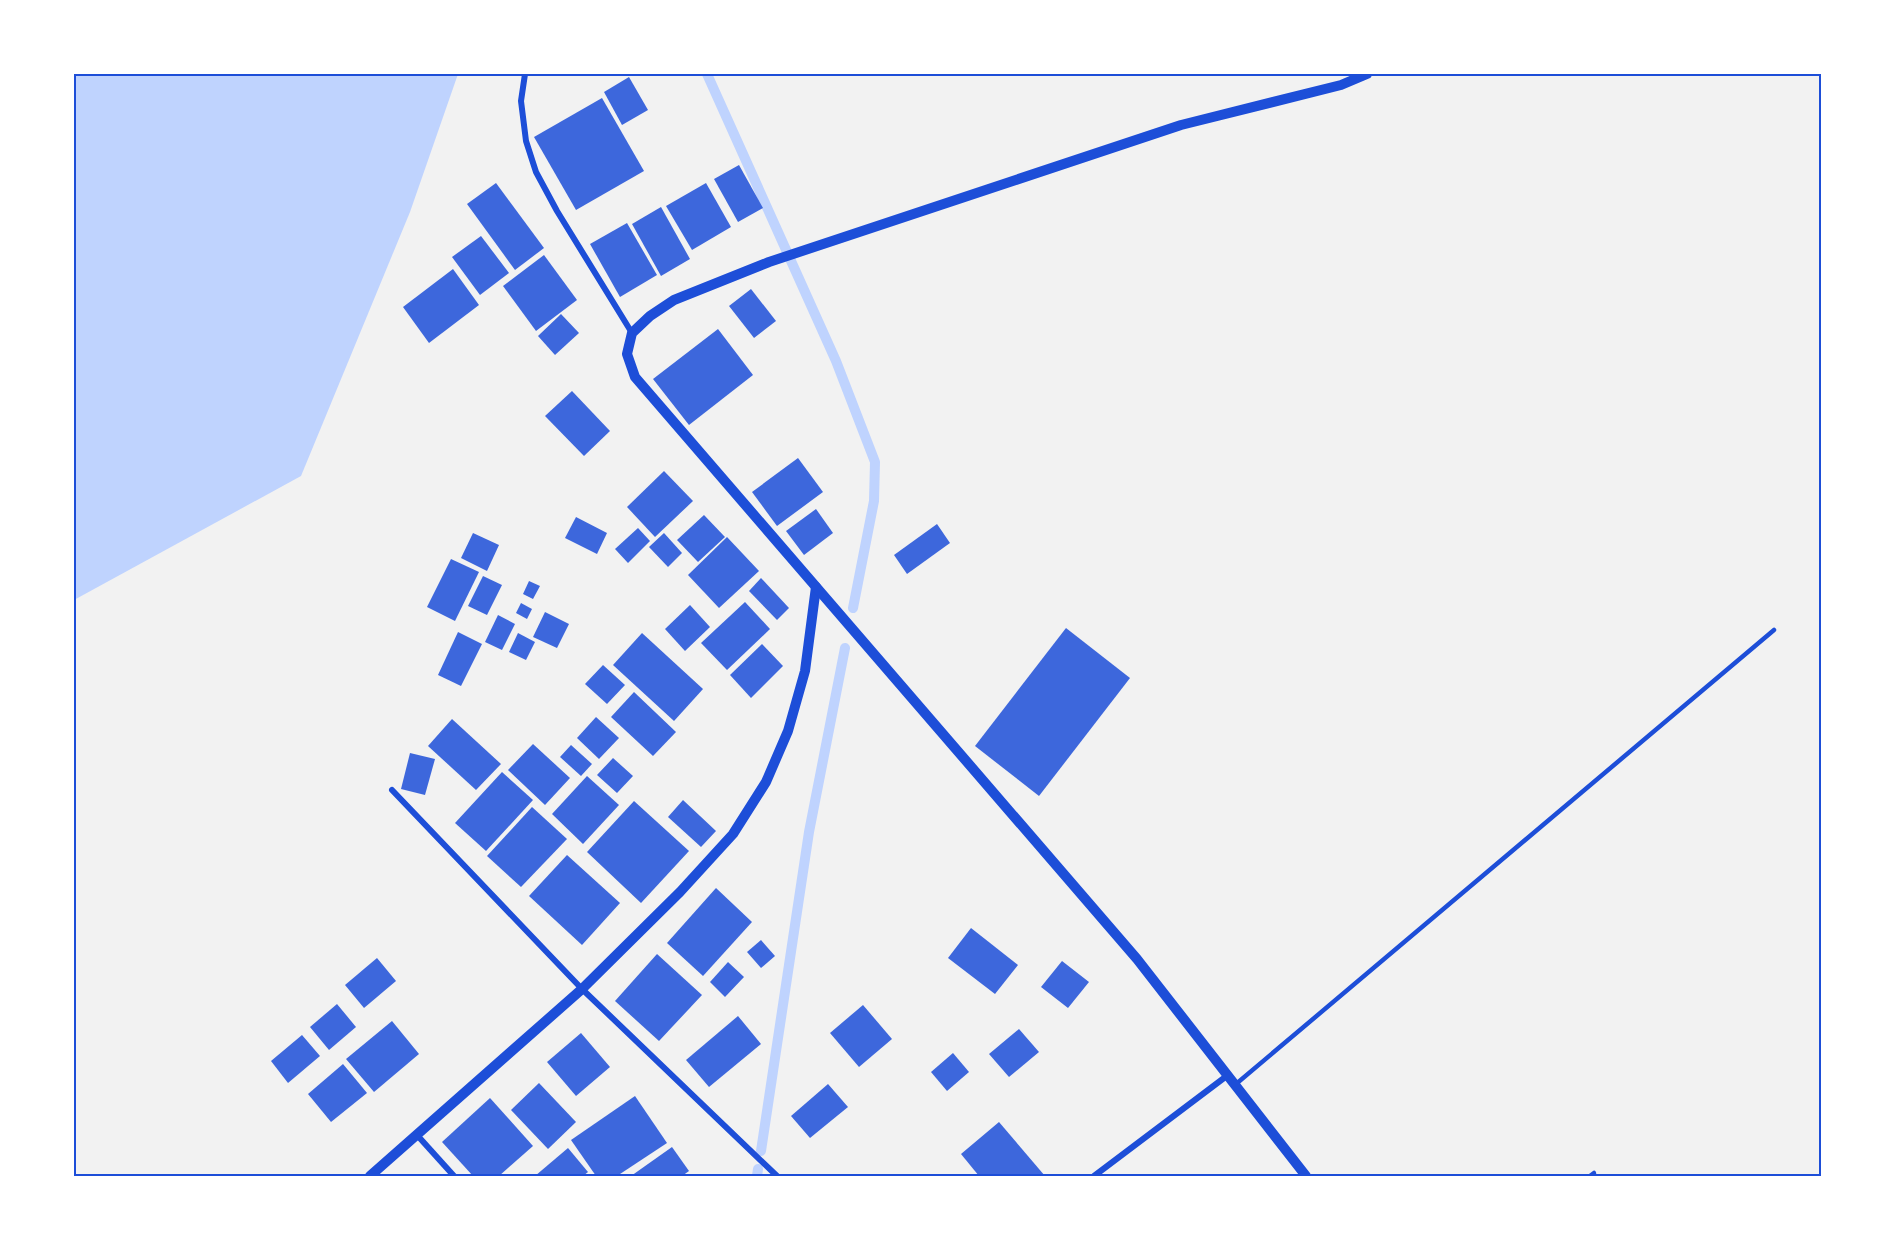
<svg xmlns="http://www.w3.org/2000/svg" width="1895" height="1250" font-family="Lato,sans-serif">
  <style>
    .water { fill: #bfd3fe }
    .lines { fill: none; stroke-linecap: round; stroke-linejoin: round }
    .stream { stroke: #bfd3fe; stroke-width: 10 }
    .building { fill: #3d67dc }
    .service { stroke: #1d4ed8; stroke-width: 4.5 }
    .minor { stroke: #1d4ed8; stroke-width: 6 }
    .tertiary { stroke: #1d4ed8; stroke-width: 10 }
    .neatline { fill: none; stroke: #1d4ed8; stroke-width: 2 }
  </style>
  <rect width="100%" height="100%" fill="#f2f2f2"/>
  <path class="water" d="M 74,74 L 458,74 L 410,212 L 301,476 L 74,600 Z"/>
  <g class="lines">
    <g class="stream">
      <path d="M 707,74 L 836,361 L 875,462 L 874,501 L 853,608"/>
      <path d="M 761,1151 L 809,832 L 845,648"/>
      <path d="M 757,1176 L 758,1169"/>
    </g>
  </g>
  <g class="building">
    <path d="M 629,77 L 648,110 L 622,125 L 604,92 Z"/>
    <path d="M 602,98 L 644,171 L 576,210 L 534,137 Z"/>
    <path d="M 739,165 L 763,208 L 738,222 L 714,179 Z"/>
    <path d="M 496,183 L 544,248 L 515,270 L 467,204 Z"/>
    <path d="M 706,183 L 731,227 L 692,250 L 666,206 Z"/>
    <path d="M 661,207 L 690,259 L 661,276 L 632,224 Z"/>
    <path d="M 627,223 L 657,275 L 620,297 L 590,244 Z"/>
    <path d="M 481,236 L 509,273 L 480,295 L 452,257 Z"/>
    <path d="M 544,255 L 577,300 L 536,331 L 503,286 Z"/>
    <path d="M 453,269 L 479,305 L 429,343 L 403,307 Z"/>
    <path d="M 751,289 L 776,321 L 754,338 L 729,306 Z"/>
    <path d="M 561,314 L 579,333 L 555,355 L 538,336 Z"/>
    <path d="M 718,329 L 753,375 L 689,425 L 653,379 Z"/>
    <path d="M 572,391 L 610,431 L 584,456 L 545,416 Z"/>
    <path d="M 798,458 L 823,492 L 777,526 L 752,492 Z"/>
    <path d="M 664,471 L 693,501 L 655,537 L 627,507 Z"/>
    <path d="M 816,509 L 833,533 L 804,555 L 786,531 Z"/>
    <path d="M 704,515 L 725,537 L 698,562 L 677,540 Z"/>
    <path d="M 576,517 L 607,533 L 597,554 L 565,538 Z"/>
    <path d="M 937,524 L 950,543 L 907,574 L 894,555 Z"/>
    <path d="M 638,528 L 650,541 L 628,563 L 615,549 Z"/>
    <path d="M 473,533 L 499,545 L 487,571 L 461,558 Z"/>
    <path d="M 664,533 L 682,553 L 668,567 L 649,547 Z"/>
    <path d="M 727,537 L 759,571 L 719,608 L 688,575 Z"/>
    <path d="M 451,559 L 479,572 L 455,621 L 427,607 Z"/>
    <path d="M 483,576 L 502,585 L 487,615 L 468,606 Z"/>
    <path d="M 761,578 L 789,608 L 777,620 L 749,591 Z"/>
    <path d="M 529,581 L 540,586 L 533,599 L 523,594 Z"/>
    <path d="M 745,602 L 770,629 L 727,670 L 701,643 Z"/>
    <path d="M 521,603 L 532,609 L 527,619 L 516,613 Z"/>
    <path d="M 690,605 L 710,627 L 685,651 L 665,629 Z"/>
    <path d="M 545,612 L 569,624 L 557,648 L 533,637 Z"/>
    <path d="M 498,615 L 515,624 L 502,650 L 485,642 Z"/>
    <path d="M 1066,628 L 1130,678 L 1039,796 L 975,746 Z"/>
    <path d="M 458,632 L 482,644 L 461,686 L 438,675 Z"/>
    <path d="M 518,633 L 535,642 L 526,660 L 509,652 Z"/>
    <path d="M 642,633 L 703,689 L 674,721 L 613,665 Z"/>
    <path d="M 762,644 L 783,666 L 751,698 L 730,675 Z"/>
    <path d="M 603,665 L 625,685 L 607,704 L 585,684 Z"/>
    <path d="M 634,692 L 676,732 L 653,756 L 611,717 Z"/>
    <path d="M 596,717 L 619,738 L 599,759 L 577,738 Z"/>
    <path d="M 452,719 L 501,764 L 476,790 L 428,746 Z"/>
    <path d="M 533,744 L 570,778 L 545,805 L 508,770 Z"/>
    <path d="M 571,745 L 592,764 L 581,776 L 560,757 Z"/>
    <path d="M 410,753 L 435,759 L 425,795 L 401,789 Z"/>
    <path d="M 613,758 L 633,776 L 617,793 L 597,775 Z"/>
    <path d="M 502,772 L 533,800 L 486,851 L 455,823 Z"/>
    <path d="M 587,776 L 619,805 L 583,844 L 552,814 Z"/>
    <path d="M 683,800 L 716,831 L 701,847 L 668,817 Z"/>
    <path d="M 634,801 L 689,851 L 641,903 L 587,852 Z"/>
    <path d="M 532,807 L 567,839 L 521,887 L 487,856 Z"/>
    <path d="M 567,855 L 620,903 L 582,945 L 529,896 Z"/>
    <path d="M 716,888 L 752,922 L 703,976 L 667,943 Z"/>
    <path d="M 971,928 L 1018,965 L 995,994 L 948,958 Z"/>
    <path d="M 761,940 L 775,956 L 761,968 L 747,952 Z"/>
    <path d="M 657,954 L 702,995 L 659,1041 L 615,1001 Z"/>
    <path d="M 377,958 L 396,981 L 364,1008 L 345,985 Z"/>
    <path d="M 1062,961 L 1089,982 L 1068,1008 L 1041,987 Z"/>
    <path d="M 728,962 L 744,977 L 725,997 L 710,982 Z"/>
    <path d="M 337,1004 L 356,1027 L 329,1050 L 310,1027 Z"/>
    <path d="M 863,1005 L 892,1039 L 859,1067 L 830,1033 Z"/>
    <path d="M 738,1016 L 761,1044 L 709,1087 L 686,1060 Z"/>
    <path d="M 392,1021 L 419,1054 L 374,1092 L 346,1059 Z"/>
    <path d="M 1019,1029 L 1039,1052 L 1009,1077 L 989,1054 Z"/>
    <path d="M 581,1033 L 610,1067 L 576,1096 L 547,1062 Z"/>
    <path d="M 302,1035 L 320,1056 L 288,1083 L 271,1061 Z"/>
    <path d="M 953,1053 L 969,1072 L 947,1091 L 931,1072 Z"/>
    <path d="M 343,1064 L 367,1093 L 331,1122 L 308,1094 Z"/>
    <path d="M 539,1083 L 576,1122 L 548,1149 L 511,1110 Z"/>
    <path d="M 828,1084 L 848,1107 L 810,1138 L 791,1116 Z"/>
    <path d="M 635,1096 L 667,1143 L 617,1176 L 596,1176 L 571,1140 Z"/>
    <path d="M 490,1098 L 533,1146 L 499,1176 L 473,1176 L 442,1142 Z"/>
    <path d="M 999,1122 L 1045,1176 L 979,1176 L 961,1154 Z"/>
    <path d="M 672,1147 L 689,1171 L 682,1176 L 631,1176 Z"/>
    <path d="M 568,1148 L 588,1172 L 583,1176 L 535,1176 Z"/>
  </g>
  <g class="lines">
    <g class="service">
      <path d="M 1236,1084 L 1774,630"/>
      <path d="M 1590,1176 L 1594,1173"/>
    </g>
    <g class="minor">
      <path d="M 525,74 L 521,101 L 526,141 L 536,172 L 557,211 L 632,333"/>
      <path d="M 392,790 L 582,989 L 777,1176"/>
      <path d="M 417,1135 L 454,1176"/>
      <path d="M 1094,1176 L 1228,1075"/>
    </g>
    <g class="tertiary">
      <path d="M 370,1176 L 582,989 L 680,892 L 733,834 L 766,782 L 788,731 L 805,671 L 816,587"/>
      <path d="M 1306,1176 L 1137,959 L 635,377 L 627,354 L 632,333 L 650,316 L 674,300 L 769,262 L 1181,125 L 1341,85 L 1367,74"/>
    </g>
  </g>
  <rect width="1895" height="1250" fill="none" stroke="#ffffff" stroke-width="150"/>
  <rect x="75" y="75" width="1745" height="1100" class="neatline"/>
</svg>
